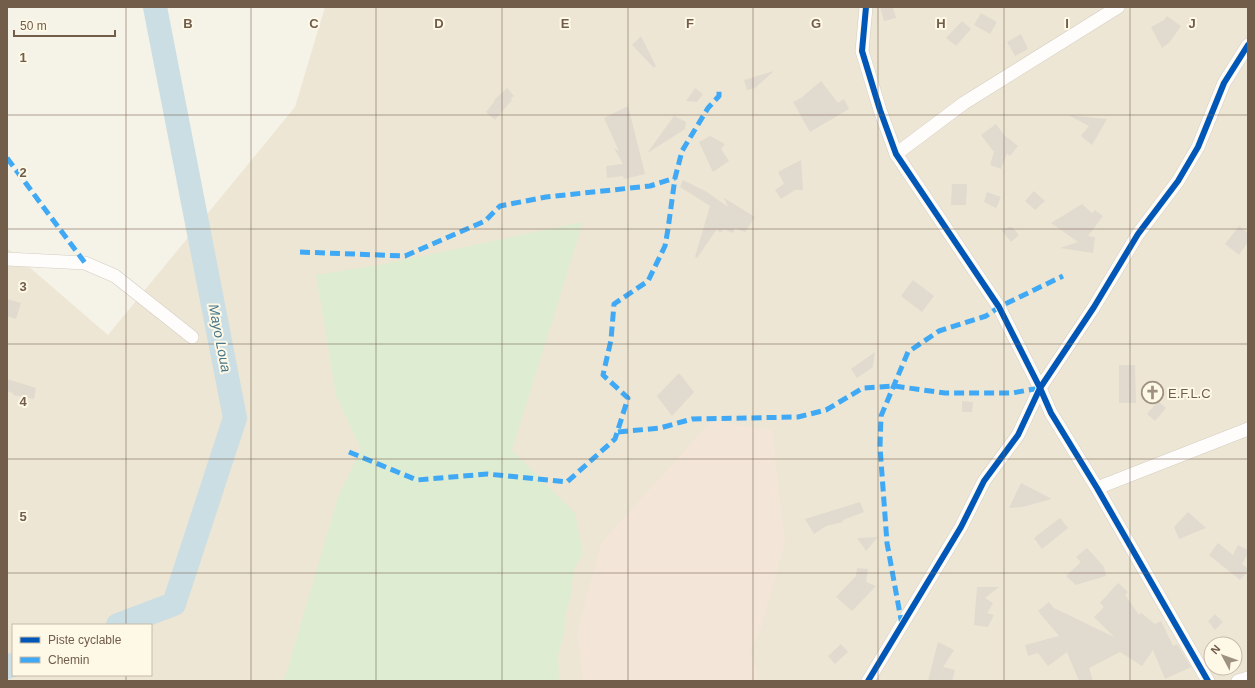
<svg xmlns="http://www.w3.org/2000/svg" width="1255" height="688" font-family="Helvetica,sans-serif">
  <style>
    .residential { fill: #eee6d4; fill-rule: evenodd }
    .commercial { fill: #f3e5d7 }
    .green { fill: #deecd2 }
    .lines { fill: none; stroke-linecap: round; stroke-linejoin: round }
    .river { stroke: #cadee4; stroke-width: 24 }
    .building { fill: #e1dacf }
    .minor-casing { stroke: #d4cdc2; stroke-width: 14 }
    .minor { stroke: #fefdfb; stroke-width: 13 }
    .quiet { stroke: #3fa9f5; stroke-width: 5; stroke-dasharray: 10 5; stroke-linecap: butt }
    .cycleway-casing { stroke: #fef8e7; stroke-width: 8 }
    .cycleway { stroke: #0057b8; stroke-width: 6 }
    .grid { fill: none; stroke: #715d49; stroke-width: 1; stroke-opacity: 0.55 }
    .labels { text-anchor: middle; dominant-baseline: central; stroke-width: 4; stroke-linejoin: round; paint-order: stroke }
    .poi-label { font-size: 13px; fill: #715d49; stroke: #fef8e7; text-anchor: start }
    .water-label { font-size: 14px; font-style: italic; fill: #47768a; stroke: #fef8e7 }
    .grid-label { font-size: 13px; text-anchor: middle; font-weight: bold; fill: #715d49; stroke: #fef8e7; stroke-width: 4; stroke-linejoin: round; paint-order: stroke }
  </style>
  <rect width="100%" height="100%" fill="#f5f2e7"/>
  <path class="residential" d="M 325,7 L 1248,7 L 1248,681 L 7,681 L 7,248 L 108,335 L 295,107 ZM 13,625 L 151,625 L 151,675 L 13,675 ZM 1211,644 L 1235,644 L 1235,668 L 1211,668 Z"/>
  <path class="commercial" d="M 712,420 L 772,430 L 785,543 L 759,634 L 750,651 L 759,681 L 583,681 L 577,632 L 601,543 Z"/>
  <path class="green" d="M 583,222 L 512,450 L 575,513 L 583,554 L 574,569 L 570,600 L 566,612 L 564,633 L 558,655 L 559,681 L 284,681 L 339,494 L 361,450 L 336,395 L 316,275 L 384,264 Z"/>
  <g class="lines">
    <g class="river">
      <path d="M 118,625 L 174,604 L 235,418 L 155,7"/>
      <path d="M 7,667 L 13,665"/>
    </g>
  </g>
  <g class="building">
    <path d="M 880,7 L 893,7 L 896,18 L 884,21 Z"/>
    <path d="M 981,13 L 997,22 L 990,34 L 974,25 Z"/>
    <path d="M 1167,16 L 1181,26 L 1169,43 L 1162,48 L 1151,27 L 1164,20 Z"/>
    <path d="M 962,21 L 971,29 L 956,46 L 946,38 Z"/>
    <path d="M 1021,34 L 1028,49 L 1015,56 L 1007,42 Z"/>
    <path d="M 641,36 L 656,66 L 654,68 L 632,45 Z"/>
    <path d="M 774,71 L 755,88 L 747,90 L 744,80 Z"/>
    <path d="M 821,81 L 838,103 L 844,99 L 849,109 L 810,132 L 793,102 L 801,98 Z"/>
    <path d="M 507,88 L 514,96 L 511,98 L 512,100 L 495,120 L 486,112 L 494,102 L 495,99 Z"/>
    <path d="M 695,88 L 703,94 L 697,102 L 686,101 Z"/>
    <path d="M 628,106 L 645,174 L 624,179 L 623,176 L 607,178 L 606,166 L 623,164 L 614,148 L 619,151 L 604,118 Z"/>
    <path d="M 1068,115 L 1107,119 L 1092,145 L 1081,136 L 1089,126 Z"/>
    <path d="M 674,116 L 686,122 L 685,129 L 649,152 L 648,152 Z"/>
    <path d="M 996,124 L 1004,135 L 1018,146 L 1010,156 L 1007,153 L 1001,169 L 990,165 L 994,152 L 981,135 Z"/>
    <path d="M 710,136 L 725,144 L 721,149 L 729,161 L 713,172 L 699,142 Z"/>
    <path d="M 801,160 L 803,190 L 795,190 L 781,199 L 775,190 L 784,184 L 778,172 Z"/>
    <path d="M 683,180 L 707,192 L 728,207 L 724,198 L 755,217 L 745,232 L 735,228 L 733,233 L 724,229 L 720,233 L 717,229 L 697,258 L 695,257 L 710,206 L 680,187 Z"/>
    <path d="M 952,184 L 967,184 L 966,205 L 951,205 Z"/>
    <path d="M 1034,191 L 1045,201 L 1035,210 L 1025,201 Z"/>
    <path d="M 987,192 L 1001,197 L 996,208 L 984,202 Z"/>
    <path d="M 1082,204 L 1092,213 L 1095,210 L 1103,216 L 1088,236 L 1095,237 L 1093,253 L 1060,248 L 1078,242 L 1051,223 Z"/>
    <path d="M 1239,226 L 1248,233 L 1248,242 L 1239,255 L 1225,244 Z"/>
    <path d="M 1008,227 L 1012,227 L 1019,235 L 1011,242 L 1002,231 Z"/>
    <path d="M 913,280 L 934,296 L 922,312 L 901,296 Z"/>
    <path d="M 7,299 L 21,303 L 16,319 L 7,316 Z"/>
    <path d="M 875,352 L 873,367 L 857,378 L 851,369 Z"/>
    <path d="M 1119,365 L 1135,365 L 1136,403 L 1119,403 Z"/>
    <path d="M 679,373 L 694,392 L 672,416 L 657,396 Z"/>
    <path d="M 7,379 L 36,388 L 34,399 L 13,395 L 13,393 L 7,391 Z"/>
    <path d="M 962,401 L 973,402 L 972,412 L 962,412 Z"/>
    <path d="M 1158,401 L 1166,408 L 1155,421 L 1147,414 Z"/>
    <path d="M 1021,483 L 1052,499 L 1022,507 L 1009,508 Z"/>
    <path d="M 860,502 L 864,512 L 843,520 L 843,522 L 826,526 L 814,534 L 805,519 Z"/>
    <path d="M 1188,512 L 1206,528 L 1179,539 L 1174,527 Z"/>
    <path d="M 1060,518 L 1068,528 L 1042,549 L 1034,538 Z"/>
    <path d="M 878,537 L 866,551 L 857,538 Z"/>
    <path d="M 1218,543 L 1233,555 L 1238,545 L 1248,550 L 1248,553 L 1242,564 L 1248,569 L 1248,571 L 1240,580 L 1209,555 Z"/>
    <path d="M 1087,548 L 1104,567 L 1106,576 L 1076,585 L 1066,576 L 1081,562 L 1076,557 Z"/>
    <path d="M 857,568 L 868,569 L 866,582 L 876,586 L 852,611 L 836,597 L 856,576 Z"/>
    <path d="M 1118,583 L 1128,592 L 1125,595 L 1139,615 L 1141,613 L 1155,624 L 1161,621 L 1173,646 L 1177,644 L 1191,667 L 1165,679 L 1153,650 L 1142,666 L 1120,652 L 1089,668 L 1093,681 L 1079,681 L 1067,652 L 1048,666 L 1038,653 L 1028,656 L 1025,645 L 1059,636 L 1038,611 L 1049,602 L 1054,608 L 1114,637 L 1094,617 L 1104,607 L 1100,603 Z"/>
    <path d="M 977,587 L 999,587 L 985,598 L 993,603 L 987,613 L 994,615 L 988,627 L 974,625 Z"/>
    <path d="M 1215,614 L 1223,622 L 1215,630 L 1208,621 Z"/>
    <path d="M 938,642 L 954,650 L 943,667 L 955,670 L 952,681 L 928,681 Z"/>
    <path d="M 841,644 L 848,652 L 835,664 L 828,656 Z"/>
  </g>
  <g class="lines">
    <defs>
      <g id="minor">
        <path d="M 866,7 L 862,51 L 880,110 L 896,154 L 999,307 L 1040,388 L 1051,413 L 1097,488 L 1208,681"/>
        <path d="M 896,154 L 964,103 L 1118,7"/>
        <path d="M 7,259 L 85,263 L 115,276 L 192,337"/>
        <path d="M 1097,488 L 1248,429"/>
        <path d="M 868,681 L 961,527 L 984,481 L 1018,435 L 1040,388 L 1094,307 L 1138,234 L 1178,181 L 1198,147 L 1224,83 L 1248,45"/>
        <path d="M 1238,681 L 1248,678"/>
      </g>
    </defs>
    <use href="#minor" class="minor-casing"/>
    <use href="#minor" class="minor"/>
    <g class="quiet">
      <path d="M 7,158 L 85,263"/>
      <path d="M 300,252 L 405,256 L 485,221 L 500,206 L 546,197 L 650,186 L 675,178"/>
      <path d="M 618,432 L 660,428 L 692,419 L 798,417 L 826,410 L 863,388 L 894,386 L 945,393 L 1012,393 L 1040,388"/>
      <path d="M 349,452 L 417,480 L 487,474 L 567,482 L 615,439 L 628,398 L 603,375 L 611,340 L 614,304 L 648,281 L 665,246 L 668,229 L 675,178 L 682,151 L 708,108 L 719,96 L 719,87"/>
      <path d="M 902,625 L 887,543 L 880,447 L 881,416 L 908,352 L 939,331 L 986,316 L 999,307 L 1063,276"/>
    </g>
    <defs>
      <g id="cycleway">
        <path d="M 866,7 L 862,51 L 880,110 L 896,154 L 999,307 L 1040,388 L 1051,413 L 1097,488 L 1208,681"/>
        <path d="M 868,681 L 961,527 L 984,481 L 1018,435 L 1040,388 L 1094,307 L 1138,234 L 1178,181 L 1198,147 L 1224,83 L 1248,45"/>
      </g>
    </defs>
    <use href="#cycleway" class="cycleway-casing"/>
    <use href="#cycleway" class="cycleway"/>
  </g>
  <path class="grid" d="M 126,7 L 126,625M 251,7 L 251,681M 376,7 L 376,681M 502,7 L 502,681M 628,7 L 628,681M 753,7 L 753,681M 878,7 L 878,681M 1004,7 L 1004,681M 1130,7 L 1130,681M 7,115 L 1248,115M 7,229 L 1248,229M 7,344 L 1248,344M 7,459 L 1248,459M 7,573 L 1248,573M 126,675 L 126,681"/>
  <defs>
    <symbol id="church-ring" viewBox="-11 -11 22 22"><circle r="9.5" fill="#fef8e7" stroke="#9f9180" stroke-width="1.5"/><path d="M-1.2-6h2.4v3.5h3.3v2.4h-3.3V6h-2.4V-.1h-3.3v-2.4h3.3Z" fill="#9f9180"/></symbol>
  </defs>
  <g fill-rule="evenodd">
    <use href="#church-ring" x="1140" y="380" width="25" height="25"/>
  </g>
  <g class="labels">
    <g class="poi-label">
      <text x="1168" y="393">E.F.L.C</text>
    </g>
    <g class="water-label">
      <text transform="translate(220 338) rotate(79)">Mayo Loua</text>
    </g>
  </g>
  <g class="grid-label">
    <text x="188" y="28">B</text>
    <text x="314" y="28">C</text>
    <text x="439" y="28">D</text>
    <text x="565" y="28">E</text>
    <text x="690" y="28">F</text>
    <text x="816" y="28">G</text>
    <text x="941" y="28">H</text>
    <text x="1067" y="28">I</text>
    <text x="1192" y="28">J</text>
    <text x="23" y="62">1</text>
    <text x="23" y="177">2</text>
    <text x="23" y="291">3</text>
    <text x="23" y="406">4</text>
    <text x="23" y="521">5</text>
  </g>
  <rect width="1255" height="688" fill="none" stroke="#715d49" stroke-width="16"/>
  <rect x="12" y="624" width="140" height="52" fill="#fef8e7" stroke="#c6baa8"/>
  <rect x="20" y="637" width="20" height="6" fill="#0057b8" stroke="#c6baa8"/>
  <text x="48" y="644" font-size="12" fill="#715d49">Piste cyclable</text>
  <rect x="20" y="657" width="20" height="6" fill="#3fa9f5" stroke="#c6baa8"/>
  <text x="48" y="664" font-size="12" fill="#715d49">Chemin</text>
  <g transform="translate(1223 656) rotate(311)"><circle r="19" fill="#fef8e7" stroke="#c6baa8"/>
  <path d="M0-3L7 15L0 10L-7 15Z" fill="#9f9180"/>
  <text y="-6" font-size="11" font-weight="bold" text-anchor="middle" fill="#715d49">N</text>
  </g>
  <path d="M14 30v6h101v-6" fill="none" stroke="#715d49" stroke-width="2"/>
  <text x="20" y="30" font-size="12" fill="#715d49" stroke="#fef8e7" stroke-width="3" paint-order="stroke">50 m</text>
</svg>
